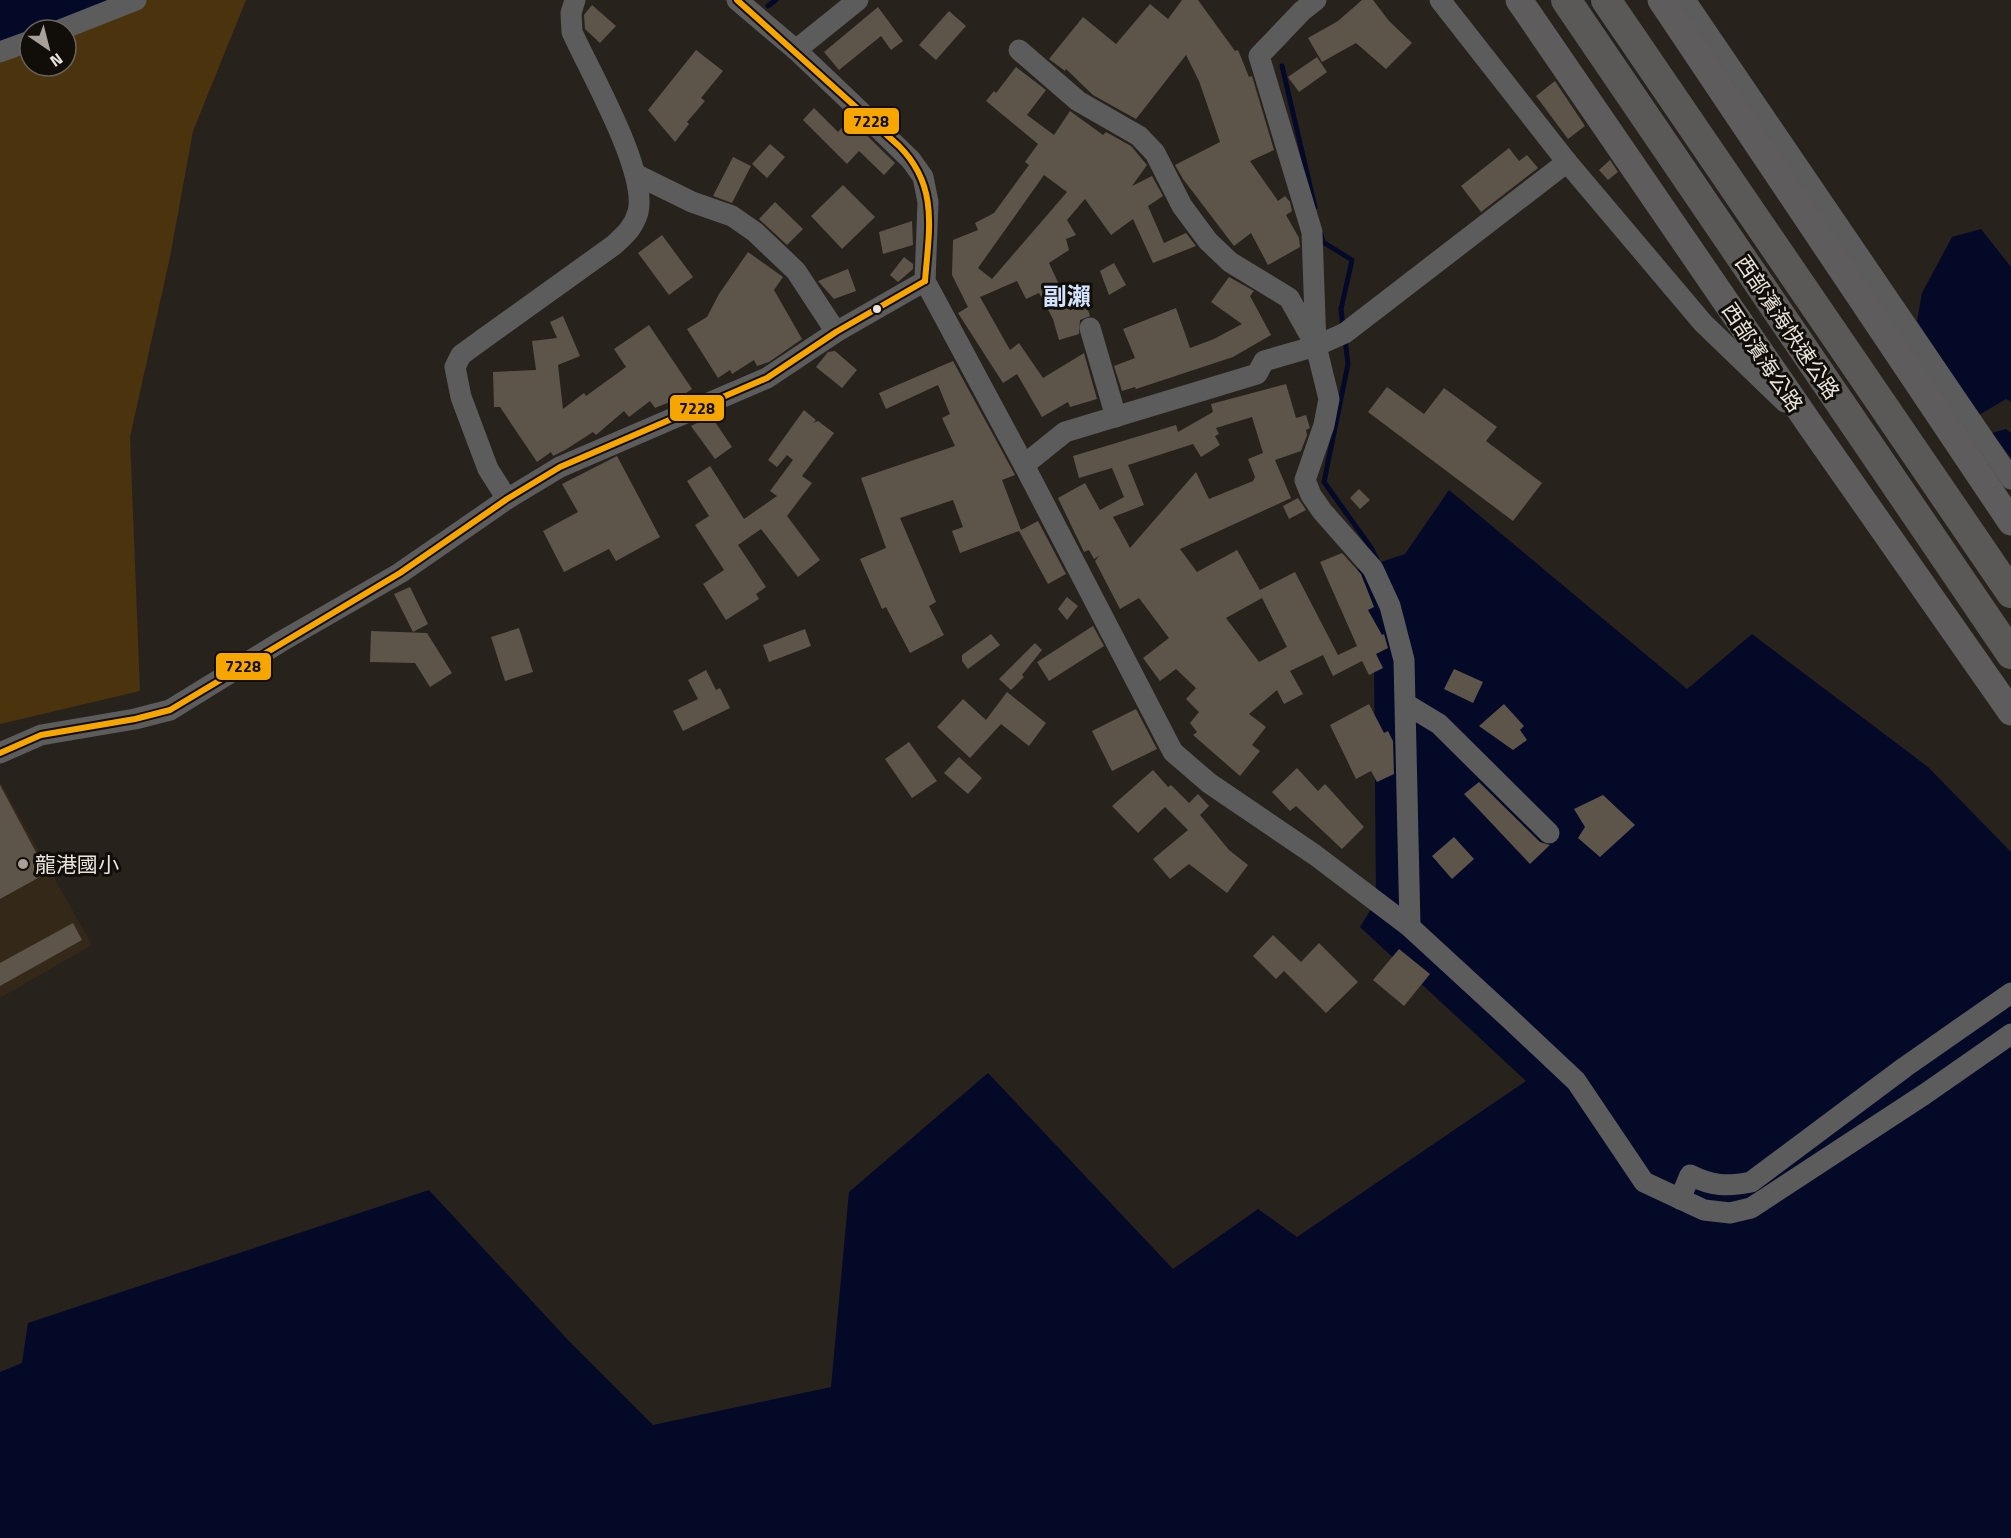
<svg xmlns="http://www.w3.org/2000/svg" width="2011" height="1538" font-family="'Titillium Web','Noto Sans TC',sans-serif">
  <style>
    .built { fill: #342919 }
    .green { fill: #4b340d }
    .water { fill: #040928 }
    .lines { fill: none; stroke-linecap: round; stroke-linejoin: round }
    .stream { stroke: #040928; stroke-width: 5 }
    .building { fill: #5e554a; fill-rule: evenodd }
    .minor { stroke: #5c5c5d; stroke-width: 21 }
    .major { stroke: #5e5c5c; stroke-width: 27 }
    .highway { stroke: #5b5958; stroke-width: 30 }
    .bus-1-casing { stroke: #110d08; stroke-width: 10 }
    .bus-1 { stroke: #f7a600; stroke-width: 6 }
    .bus-dot { fill: #ebe5de; stroke: #110d08; stroke-width: 2 }
    .poi-dot { fill: #a7a19a; stroke: #110d08; stroke-width: 2 }
    .labels { text-anchor: middle; dominant-baseline: central; stroke-width: 6; stroke-linejoin: round; paint-order: stroke }
    .street-label { font-size: 21px; fill: #ebe5de; stroke: #110d08 }
    .poi-label { font-size: 21px; fill: #ebe5de; stroke: #110d08; text-anchor: start }
    .quarter-label { font-size: 24px; font-weight: bold; fill: #d3e3fd; stroke: #110d08 }
    .line-badge { stroke: #110d08; stroke-width: 2 }
    .pale-badge-label { font-size: 16px; text-anchor: middle; font-weight: bold; fill: #111 }
  </style>
  <rect width="100%" height="100%" fill="#28221c"/>
  <path class="built" d="M 0,782 L 92,945 L 0,998 Z"/>
  <path class="green" d="M 114,0 L 246,0 L 193,131 L 170,257 L 130,437 L 140,691 L 0,724 L 0,44 L 30,32 L 30,66 L 66,66 L 66,30 L 36,30 Z"/>
  <g class="water">
    <path d="M 0,0 L 114,0 L 30,30 L 30,32 L 0,44 Z"/>
    <path d="M 1981,229 L 2011,267 L 2011,402 L 2006,399 L 1979,415 L 1917,321 L 1922,293 L 1952,237 Z"/>
    <path d="M 2006,429 L 2011,433 L 2011,458 L 1992,433 Z"/>
    <path d="M 1449,490 L 1687,689 L 1752,634 L 1928,767 L 2011,852 L 2011,1538 L 0,1538 L 0,1372 L 22,1363 L 28,1323 L 429,1190 L 568,1340 L 653,1425 L 831,1387 L 849,1192 L 988,1073 L 1173,1269 L 1258,1209 L 1297,1237 L 1526,1081 L 1360,927 L 1376,901 L 1374,662 L 1344,574 L 1405,554 Z"/>
  </g>
  <g class="lines">
    <g class="stream">
      <path d="M 768,6 L 776,0"/>
      <path d="M 1282,66 L 1315,207"/>
      <path d="M 1321,234 L 1323,242 L 1352,260 L 1341,309 L 1343,327"/>
      <path d="M 1345,339 L 1348,364 L 1324,482 L 1372,549 L 1378,562"/>
    </g>
  </g>
  <g class="building">
    <path d="M 1182,0 L 1198,0 L 1235,51 L 1238,50 L 1249,77 L 1252,76 L 1274,150 L 1250,161 L 1278,201 L 1285,196 L 1290,202 L 1292,211 L 1286,215 L 1299,238 L 1300,247 L 1268,265 L 1251,233 L 1234,246 L 1183,179 L 1175,165 L 1220,142 L 1199,81 L 1186,55 L 1136,119 L 1093,95 L 1066,69 L 1065,71 L 1049,59 L 1083,17 L 1116,44 L 1150,4 L 1168,19 Z"/>
    <path d="M 1362,0 L 1373,0 L 1389,21 L 1412,43 L 1386,69 L 1356,43 L 1322,62 L 1308,38 L 1338,21 Z"/>
    <path d="M 592,5 L 616,26 L 600,43 L 585,29 L 584,15 Z"/>
    <path d="M 878,7 L 903,41 L 891,50 L 881,36 L 839,70 L 824,52 Z"/>
    <path d="M 949,11 L 966,26 L 936,60 L 919,45 Z"/>
    <path d="M 696,50 L 723,71 L 701,98 L 705,101 L 687,122 L 689,124 L 675,142 L 648,110 Z"/>
    <path d="M 1317,57 L 1327,72 L 1299,92 L 1288,77 Z"/>
    <path d="M 1016,67 L 1046,90 L 1027,115 L 1054,135 L 1070,111 L 1103,135 L 1106,132 L 1131,146 L 1147,165 L 1132,186 L 1152,176 L 1163,196 L 1148,206 L 1164,243 L 1186,233 L 1196,246 L 1153,263 L 1133,219 L 1111,235 L 1085,199 L 1067,220 L 1076,235 L 1066,239 L 1069,250 L 1049,263 L 1062,291 L 1079,282 L 1090,316 L 1080,320 L 1079,334 L 1059,340 L 1053,319 L 1039,293 L 1026,299 L 1017,281 L 980,297 L 1010,350 L 1019,343 L 1043,378 L 1084,353 L 1097,399 L 1070,407 L 1068,402 L 1042,417 L 1017,374 L 1003,383 L 958,313 L 968,307 L 952,275 L 953,240 L 978,230 L 975,223 L 994,213 L 1029,165 L 1025,162 L 1038,144 L 986,101 L 994,91 L 996,93 ZM 1044,175 L 1067,192 L 992,279 L 978,268 Z"/>
    <path d="M 1555,81 L 1585,126 L 1568,139 L 1536,96 Z"/>
    <path d="M 814,108 L 838,132 L 850,119 L 895,163 L 884,175 L 859,151 L 847,164 L 803,120 Z"/>
    <path d="M 770,144 L 785,157 L 767,178 L 752,164 Z"/>
    <path d="M 1509,148 L 1519,161 L 1527,155 L 1538,168 L 1481,212 L 1461,186 Z"/>
    <path d="M 733,157 L 751,166 L 732,203 L 713,196 Z"/>
    <path d="M 1610,160 L 1618,172 L 1608,180 L 1599,170 Z"/>
    <path d="M 843,185 L 875,217 L 842,249 L 811,216 Z"/>
    <path d="M 775,202 L 803,229 L 787,245 L 759,219 Z"/>
    <path d="M 912,221 L 913,245 L 883,254 L 879,232 Z"/>
    <path d="M 662,235 L 693,277 L 669,295 L 638,253 Z"/>
    <path d="M 748,252 L 783,277 L 774,290 L 802,339 L 769,362 L 757,366 L 754,360 L 732,374 L 730,370 L 718,378 L 687,329 L 707,317 L 719,294 Z"/>
    <path d="M 904,257 L 913,264 L 913,269 L 898,282 L 890,275 Z"/>
    <path d="M 1114,263 L 1126,285 L 1109,295 L 1100,271 Z"/>
    <path d="M 848,269 L 856,291 L 834,299 L 818,281 Z"/>
    <path d="M 1229,277 L 1254,291 L 1250,296 L 1271,335 L 1233,357 L 1136,389 L 1135,387 L 1122,391 L 1114,366 L 1135,358 L 1123,329 L 1176,308 L 1190,348 L 1214,339 L 1242,324 L 1211,302 Z"/>
    <path d="M 563,316 L 580,356 L 558,365 L 563,409 L 584,393 L 586,396 L 626,367 L 614,349 L 649,325 L 692,389 L 677,399 L 655,408 L 650,401 L 629,417 L 624,411 L 596,435 L 593,432 L 565,450 L 553,456 L 551,452 L 537,462 L 500,407 L 494,407 L 493,372 L 536,370 L 532,341 L 557,338 L 550,322 Z"/>
    <path d="M 835,351 L 857,370 L 842,388 L 816,367 L 828,352 Z"/>
    <path d="M 953,361 L 1015,475 L 1002,480 L 1021,530 L 1038,521 L 1066,574 L 1048,584 L 1019,531 L 960,553 L 952,531 L 963,527 L 953,500 L 900,518 L 936,602 L 929,606 L 944,635 L 910,653 L 886,607 L 882,609 L 860,559 L 886,548 L 861,478 L 955,446 L 942,418 L 950,414 L 938,385 L 886,409 L 879,393 Z"/>
    <path d="M 1286,384 L 1296,418 L 1306,415 L 1310,428 L 1306,430 L 1307,435 L 1301,451 L 1275,460 L 1291,498 L 1180,549 L 1197,572 L 1237,550 L 1260,590 L 1295,572 L 1338,655 L 1357,646 L 1320,562 L 1342,553 L 1361,574 L 1374,607 L 1368,610 L 1382,635 L 1384,634 L 1388,648 L 1376,654 L 1383,668 L 1369,675 L 1362,661 L 1333,676 L 1323,655 L 1290,671 L 1303,694 L 1284,704 L 1277,690 L 1249,714 L 1266,727 L 1252,745 L 1260,751 L 1240,776 L 1193,735 L 1197,732 L 1190,723 L 1199,712 L 1186,699 L 1196,688 L 1176,669 L 1160,681 L 1143,658 L 1169,638 L 1139,598 L 1120,609 L 1095,561 L 1099,556 L 1094,559 L 1089,550 L 1084,552 L 1058,498 L 1085,483 L 1100,510 L 1124,497 L 1112,468 L 1079,478 L 1073,456 L 1176,425 L 1178,432 L 1213,412 L 1211,404 ZM 1252,417 L 1263,453 L 1248,459 L 1255,477 L 1253,481 L 1209,499 L 1196,472 L 1130,548 L 1113,517 L 1144,505 L 1128,465 L 1193,444 L 1201,457 L 1220,445 L 1215,436 L 1219,434 L 1216,428 ZM 1262,598 L 1287,647 L 1259,662 L 1226,618 Z"/>
    <path d="M 1387,387 L 1424,414 L 1444,388 L 1497,427 L 1486,441 L 1542,483 L 1513,521 L 1368,412 Z"/>
    <path d="M 804,410 L 816,420 L 813,423 L 818,421 L 834,433 L 802,476 L 812,483 L 787,516 L 820,560 L 798,577 L 761,529 L 738,545 L 766,587 L 756,594 L 759,599 L 726,620 L 703,584 L 724,570 L 695,525 L 709,516 L 687,481 L 710,466 L 744,519 L 777,496 L 770,491 L 793,460 L 787,455 L 777,467 L 768,460 Z"/>
    <path d="M 711,416 L 732,447 L 715,459 L 691,426 Z"/>
    <path d="M 617,456 L 660,537 L 616,561 L 609,549 L 564,572 L 543,531 L 578,512 L 562,484 Z"/>
    <path d="M 1359,489 L 1370,500 L 1360,509 L 1350,498 Z"/>
    <path d="M 1298,498 L 1306,510 L 1289,519 L 1283,506 Z"/>
    <path d="M 410,587 L 428,624 L 413,632 L 394,594 Z"/>
    <path d="M 1067,597 L 1078,606 L 1067,620 L 1058,609 Z"/>
    <path d="M 1093,626 L 1104,646 L 1049,681 L 1037,662 Z"/>
    <path d="M 519,628 L 533,672 L 505,681 L 491,637 Z"/>
    <path d="M 805,629 L 811,646 L 769,662 L 763,645 Z"/>
    <path d="M 371,631 L 427,633 L 452,673 L 430,687 L 415,663 L 370,662 Z"/>
    <path d="M 991,634 L 1000,645 L 968,669 L 962,661 L 962,655 Z"/>
    <path d="M 1035,643 L 1042,650 L 1022,675 L 1024,677 L 1011,690 L 999,679 Z"/>
    <path d="M 1454,669 L 1483,682 L 1473,703 L 1444,689 Z"/>
    <path d="M 706,670 L 716,690 L 720,688 L 730,708 L 683,731 L 673,711 L 698,699 L 688,680 Z"/>
    <path d="M 1007,692 L 1046,723 L 1029,746 L 1001,724 L 970,758 L 937,727 L 963,699 L 986,720 Z"/>
    <path d="M 1369,704 L 1384,733 L 1388,731 L 1393,741 L 1394,774 L 1377,782 L 1371,771 L 1356,779 L 1330,725 Z"/>
    <path d="M 1504,704 L 1524,726 L 1520,730 L 1527,740 L 1513,750 L 1479,726 Z"/>
    <path d="M 1136,709 L 1157,749 L 1112,771 L 1092,731 Z"/>
    <path d="M 909,742 L 937,781 L 912,798 L 885,759 Z"/>
    <path d="M 959,757 L 982,778 L 968,794 L 944,773 Z"/>
    <path d="M 1297,768 L 1318,791 L 1325,784 L 1364,827 L 1342,849 L 1296,806 L 1290,811 L 1272,792 Z"/>
    <path d="M 1153,770 L 1168,787 L 1171,785 L 1189,803 L 1198,794 L 1209,806 L 1200,815 L 1229,850 L 1248,865 L 1227,893 L 1189,864 L 1170,879 L 1153,859 L 1188,830 L 1165,807 L 1138,833 L 1112,806 Z"/>
    <path d="M 1479,782 L 1540,842 L 1550,845 L 1530,864 L 1464,794 Z"/>
    <path d="M 0,785 L 47,873 L 0,899 Z"/>
    <path d="M 1603,795 L 1635,825 L 1600,857 L 1578,838 L 1585,827 L 1574,809 Z"/>
    <path d="M 1454,837 L 1474,859 L 1452,879 L 1432,856 Z"/>
    <path d="M 73,923 L 82,940 L 0,986 L 0,963 Z"/>
    <path d="M 1273,935 L 1301,962 L 1319,943 L 1358,982 L 1326,1013 L 1284,971 L 1276,979 L 1253,956 Z"/>
    <path d="M 1399,949 L 1430,974 L 1404,1006 L 1373,980 Z"/>
  </g>
  <g class="lines">
    <g class="minor">
      <path d="M 737,0 L 796,50 L 877,127 L 911,160 L 923,177 L 928,202 L 925,281 L 1024,465 L 1065,432 L 1257,374 L 1264,361 L 1316,346 L 1312,232 L 1259,56 L 1302,11 L 1316,0"/>
      <path d="M 1440,0 L 1567,162 L 1703,323 L 1785,402"/>
      <path d="M 1685,0 L 2011,479"/>
      <path d="M 60,30 L 136,0"/>
      <path d="M 796,50 L 858,0"/>
      <path d="M 1019,50 L 1078,101 L 1139,136 L 1155,153 L 1182,206 L 1208,241 L 1230,262 L 1289,298 L 1316,346 L 1329,399 L 1324,425 L 1305,480 L 1311,495 L 1322,511 L 1373,569 L 1390,606 L 1404,660 L 1410,927"/>
      <path d="M 0,52 L 30,41"/>
      <path d="M 635,174 L 692,202 L 732,216 L 755,232 L 796,271 L 836,332"/>
      <path d="M 1090,328 L 1116,417"/>
      <path d="M 1316,346 L 1345,333 L 1567,162"/>
      <path d="M 1024,465 L 1173,752 L 1209,783 L 1315,855 L 1410,927 L 1510,1019 L 1576,1081 L 1644,1182 L 1704,1210 L 1730,1213 L 1751,1208 L 1925,1094 L 2011,1034"/>
      <path d="M 507,499 L 488,469 L 461,397 L 455,367 L 461,355 L 483,339 L 614,245 C 625,235 634,227 638,212 C 648,172 590,72 572,32 L 571,13 L 575,0"/>
      <path d="M 1406,704 L 1439,724 L 1549,833"/>
      <path d="M 0,753 L 41,735 L 135,719 L 170,710 L 282,641 L 400,573 L 507,499 L 560,467 L 767,378 L 836,332 L 925,281"/>
      <path d="M 1680,1199 L 1690,1175 C 1712,1186 1727,1187 1751,1182 L 1905,1067 L 2011,993"/>
    </g>
    <g class="major">
      <path d="M 1519,0 L 1811,426 L 2011,712"/>
      <path d="M 1661,0 L 2011,522"/>
    </g>
    <g class="highway">
      <path d="M 1566,0 L 2011,654"/>
      <path d="M 1606,0 L 2011,593"/>
    </g>
    <defs>
      <g id="bus-1">
        <path d="M 737,0 L 899,146 C 939,186 929,229 925,281"/>
        <path d="M 0,753 L 41,735 L 135,719 L 170,710 L 400,573 L 507,499 L 560,467 L 767,378 L 836,332 L 925,281"/>
      </g>
    </defs>
    <use href="#bus-1" class="bus-1-casing"/>
    <use href="#bus-1" class="bus-1"/>
  </g>
  <circle class="bus-dot" cx="877" cy="309" r="5"/>
  <circle class="poi-dot" cx="23" cy="864" r="6"/>
  <g class="labels">
    <g class="street-label">
      <text transform="translate(1788 327) rotate(56)">西部濱海快速公路</text>
      <text transform="translate(1763 357) rotate(56)">西部濱海公路</text>
    </g>
    <g class="poi-label">
      <text x="35" y="864">龍港國小</text>
    </g>
    <g class="quarter-label">
      <text x="1067" y="296">副瀨</text>
    </g>
  </g>
  <g class="line-badge">
    <rect x="843" y="107" width="57" height="28" rx="6" fill="#f7a600"/>
    <rect x="669" y="394" width="56" height="28" rx="6" fill="#f7a600"/>
    <rect x="215" y="652" width="57" height="29" rx="6" fill="#f7a600"/>
  </g>
  <g class="pale-badge-label">
    <text x="871" y="127">7228</text>
    <text x="697" y="414">7228</text>
    <text x="243" y="672">7228</text>
  </g>
  <g transform="translate(48 48) rotate(145)"><circle r="28" fill="#110d08" stroke="#68635e" stroke-width="1.5"/>
  <path d="M0-4.5L10 22L0 15L-10 22Z" fill="#a7a19a"/>
  <text y="-9" font-size="16" font-weight="bold" text-anchor="middle" fill="#ebe5de">N</text>
  </g>
</svg>
